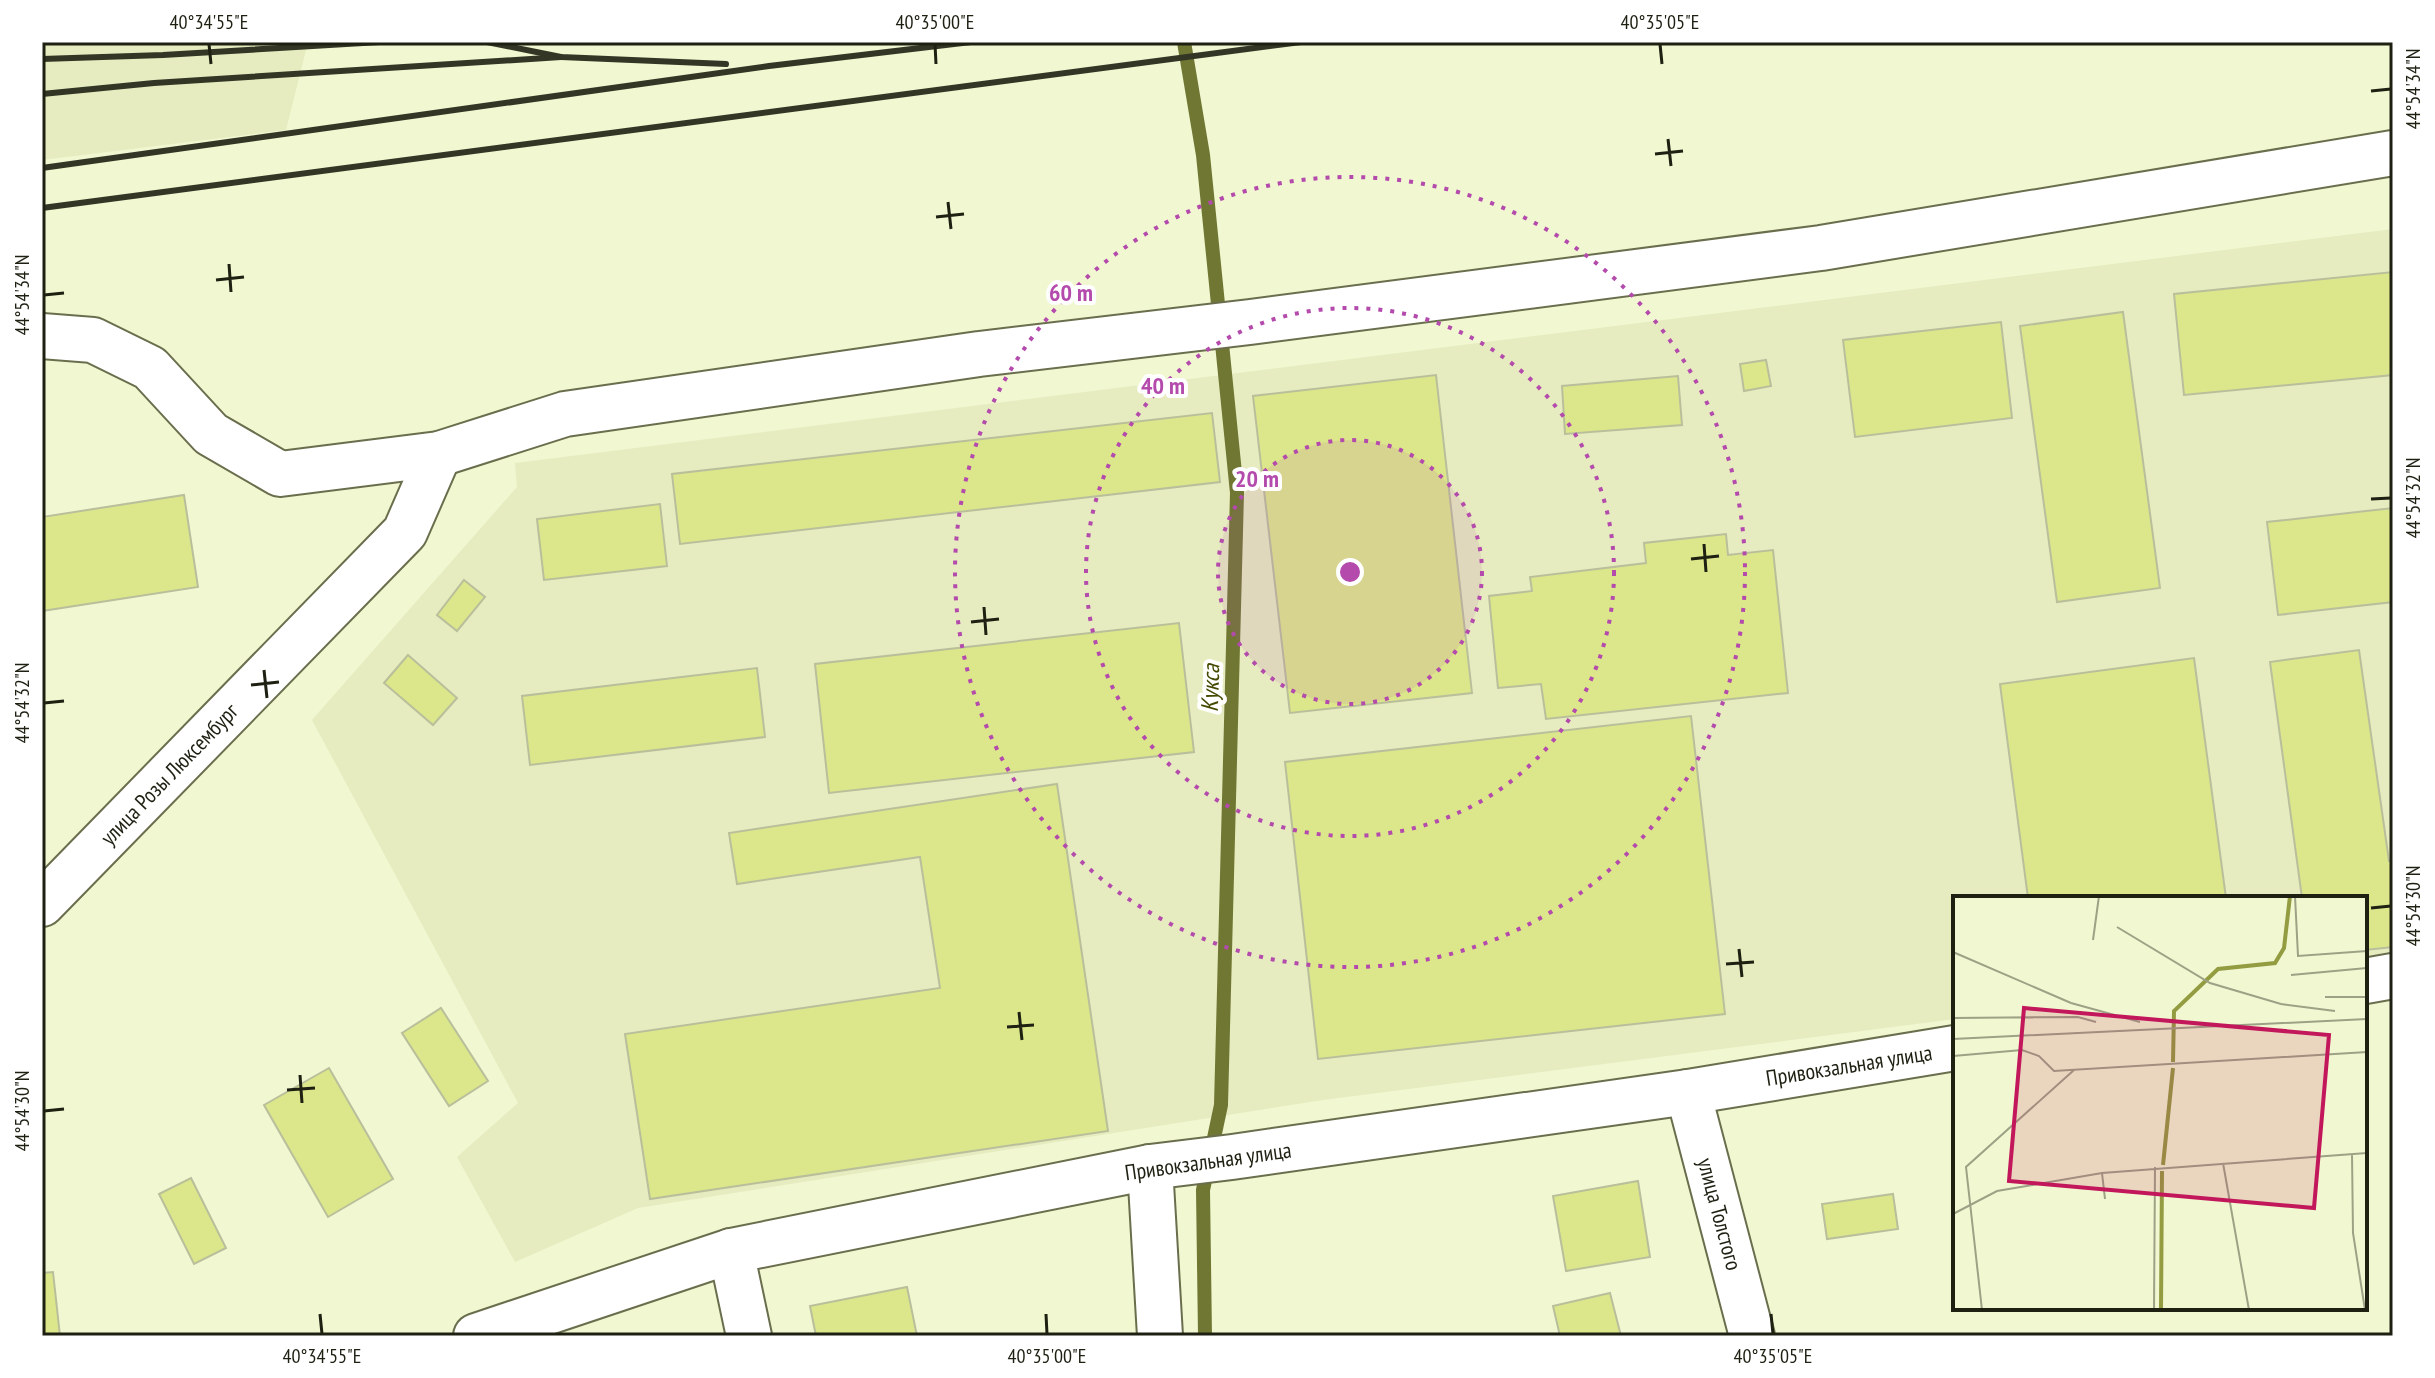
<svg xmlns="http://www.w3.org/2000/svg" width="2435" height="1378" font-family="'PT Sans Narrow',sans-serif">
  <style>
    .built { fill: #e6ecbf }
    .lines { fill: none; stroke-linecap: round; stroke-linejoin: round }
    .stream { stroke: #707733; stroke-width: 14 }
    .building { fill: #dce78b; stroke: #babf9b; stroke-width: 2 }
    .minor-casing { stroke: #6a6e4d; stroke-width: 48 }
    .minor { stroke: #fff; stroke-width: 44 }
    .rail { stroke: #333625; stroke-width: 6 }
    .ticks { fill: none; stroke: #1e2012; stroke-width: 3 }
    .ring { fill: none; stroke: #b34aac; stroke-width: 4; stroke-dasharray: 4 8 }
    .labels { text-anchor: middle; dominant-baseline: central; stroke-width: 8; stroke-linejoin: round; paint-order: stroke }
    .street-label { font-size: 22px; fill: #1e2012; stroke: #fff }
    .water-label { font-size: 24px; font-style: italic; fill: #454a00; stroke: #fff }
    .inset-river { fill: none; stroke: #939c41; stroke-width: 4 }
    .inset-road { fill: none; stroke: #9da185; stroke-width: 2 }
    .view { fill: #c2185b; fill-opacity: 0.15; stroke: #c2185b; stroke-width: 4 }
    .inset-edge { fill: none; stroke: #1e2012; stroke-width: 4 }
    .centre { fill: #b34aac; stroke: #fff; stroke-width: 4 }
    .ring-label { font-size: 24px; text-anchor: middle; font-weight: bold; fill: #b34aac; stroke: #fff; stroke-width: 8; stroke-linejoin: round; paint-order: stroke }
    .neatline { fill: none; stroke: #1e2012; stroke-width: 3 }
    .ticks-label { font-size: 20px; text-anchor: middle; fill: #1e2012 }
  </style>
  <rect width="100%" height="100%" fill="#f1f7d1"/>
  <g class="built">
    <path d="M 42,42 L 308,42 L 286,130 L 42,160 Z"/>
    <path d="M 2393,229 L 2393,956 L 2365,960 L 2365,898 L 1955,898 L 1955,1019 L 1323,1100 L 638,1208 L 515,1262 L 457,1157 L 518,1103 L 312,720 L 517,487 L 515,463 Z"/>
  </g>
  <g class="lines">
    <path class="stream" d="M 1184,42 L 1203,155 L 1237,493 L 1221,1105 L 1203,1190 L 1205,1336"/>
  </g>
  <g class="building">
    <path d="M 2393,272 L 2393,375 L 2184,395 L 2174,294 Z"/>
    <path d="M 2123,312 L 2160,588 L 2057,602 L 2020,326 Z"/>
    <path d="M 2001,322 L 2012,418 L 1855,437 L 1843,340 Z"/>
    <path d="M 1766,360 L 1771,386 L 1744,391 L 1740,364 Z"/>
    <path d="M 1436,375 L 1472,693 L 1290,713 L 1253,396 Z"/>
    <path d="M 1678,376 L 1682,425 L 1565,434 L 1562,386 Z"/>
    <path d="M 1212,413 L 1220,482 L 680,544 L 672,474 Z"/>
    <path d="M 184,495 L 198,587 L 42,611 L 42,517 Z"/>
    <path d="M 660,504 L 667,566 L 544,580 L 537,519 Z"/>
    <path d="M 2393,508 L 2393,602 L 2278,615 L 2267,522 Z"/>
    <path d="M 1726,534 L 1728,555 L 1773,550 L 1788,693 L 1546,719 L 1541,684 L 1498,688 L 1489,596 L 1532,591 L 1530,577 L 1646,563 L 1644,543 Z"/>
    <path d="M 464,580 L 485,597 L 457,631 L 437,615 Z"/>
    <path d="M 1179,623 L 1194,752 L 829,793 L 815,664 Z"/>
    <path d="M 2359,650 L 2389,861 L 2393,861 L 2393,947 L 2365,950 L 2365,898 L 2302,898 L 2270,662 Z"/>
    <path d="M 408,655 L 457,698 L 433,725 L 384,683 Z"/>
    <path d="M 2194,658 L 2226,898 L 2028,898 L 2000,684 Z"/>
    <path d="M 757,668 L 765,737 L 530,765 L 522,696 Z"/>
    <path d="M 1691,716 L 1725,1014 L 1318,1059 L 1285,762 Z"/>
    <path d="M 1057,784 L 1108,1131 L 650,1199 L 625,1034 L 940,988 L 920,857 L 737,884 L 729,833 Z"/>
    <path d="M 441,1008 L 488,1081 L 449,1106 L 402,1033 Z"/>
    <path d="M 329,1068 L 393,1179 L 328,1217 L 264,1105 Z"/>
    <path d="M 191,1178 L 226,1248 L 194,1264 L 159,1194 Z"/>
    <path d="M 1638,1181 L 1650,1257 L 1566,1271 L 1553,1196 Z"/>
    <path d="M 1893,1194 L 1898,1229 L 1827,1239 L 1822,1204 Z"/>
    <path d="M 53,1272 L 60,1336 L 42,1336 L 42,1273 Z"/>
    <path d="M 907,1287 L 917,1336 L 816,1336 L 810,1306 Z"/>
    <path d="M 1610,1293 L 1621,1336 L 1560,1336 L 1553,1306 Z"/>
  </g>
  <g class="lines">
    <defs>
      <g id="minor">
        <path d="M 42,336 L 93,340 L 150,368 L 211,434 L 280,474 L 439,454 L 565,414 L 979,354 L 1250,322 L 1821,248 L 2393,153"/>
        <path d="M 42,904 L 405,532 L 439,454"/>
        <path d="M 2365,981 L 2393,976"/>
        <path d="M 1688,1092 L 1752,1336"/>
        <path d="M 1150,1167 L 1160,1336"/>
        <path d="M 731,1251 L 749,1336"/>
        <path d="M 476,1336 L 731,1251 L 1150,1167 L 1232,1157 L 1688,1092 L 1955,1048"/>
      </g>
    </defs>
    <use href="#minor" class="minor-casing"/>
    <use href="#minor" class="minor"/>
    <g class="rail">
      <path d="M 487,42 L 561,57 L 726,64"/>
      <path d="M 42,59 L 163,55 L 380,42"/>
      <path d="M 42,94 L 154,83 L 561,57"/>
      <path d="M 42,168 L 769,66 L 971,42"/>
      <path d="M 42,208 L 1301,42"/>
    </g>
  </g>
  <path class="ticks" d="M 209,44 L 211,64M 935,44 L 936,64M 1660,44 L 1662,64M 2371,91 L 2391,89M 1668,139 L 1671,166M 1655,154 L 1683,151M 948,202 L 951,229M 936,217 L 964,214M 229,264 L 231,292M 216,280 L 244,277M 44,295 L 64,293M 2371,499 L 2391,498M 1704,544 L 1706,572M 1691,559 L 1719,556M 984,607 L 986,635M 971,622 L 999,619M 264,670 L 267,698M 251,685 L 279,682M 44,703 L 64,701M 2371,908 L 2391,906M 1739,949 L 1742,977M 1726,964 L 1754,962M 1019,1012 L 1022,1040M 1007,1027 L 1034,1025M 300,1075 L 302,1103M 287,1090 L 315,1088M 44,1111 L 64,1109M 320,1314 L 322,1334M 1046,1314 L 1047,1334M 1771,1314 L 1773,1334"/>
  <circle cx="1350" cy="572" r="132" fill="#b34aac" fill-opacity=".12"/>
  <g class="ring">
    <circle cx="1350" cy="572" r="132"/>
    <circle cx="1350" cy="572" r="264"/>
    <circle cx="1350" cy="572" r="395"/>
  </g>
  <g class="labels">
    <g class="street-label">
      <text transform="translate(169 774) rotate(-46)">улица Розы Люксембург</text>
      <text transform="translate(1849 1065) rotate(-9)">Привокзальная улица</text>
      <text transform="translate(1208 1161) rotate(-8)">Привокзальная улица</text>
      <text transform="translate(1720 1214) rotate(75)">улица Толстого</text>
    </g>
    <g class="water-label">
      <text transform="translate(1210 688) rotate(-88)">Кукса</text>
    </g>
  </g>
  <g transform="translate(1953 896)">
    <rect width="414" height="414" fill="#f1f7d1"/>
    <path class="inset-river" d="M 220,166 L 221,115 L 265,73 L 322,67 L 331,52 L 337,0M 210,269 L 220,172M 208,414 L 209,275"/>
    <path class="inset-road" d="M 342,0 L 345,60 L 414,55M 164,31 L 257,87 L 328,108 L 382,115M 140,44 L 146,0M 0,56 L 118,107 L 187,126M 338,79 L 414,72M 372,101 L 414,101M 0,122 L 125,121 L 143,126M 0,143 L 414,123M 0,160 L 69,154 L 86,160 L 101,175 L 414,156M 399,258 L 400,337 L 412,414M 270,267 L 296,414M 149,277 L 152,303M 0,318 L 44,295 L 149,277 L 414,257M 29,414 L 13,271 L 121,174M 201,414 L 202,271"/>
    <path class="view" d="M 71,112 L 376,139 L 361,312 L 56,285 Z"/>
    <rect width="414" height="414" class="inset-edge"/>
  </g>
  <circle cx="1350" cy="572" r="12" class="centre"/>
  <g class="ring-label">
    <text x="1071" y="301">60 m</text>
    <text x="1163" y="394">40 m</text>
    <text x="1257" y="487">20 m</text>
  </g>
  <rect width="2435" height="1378" fill="none" stroke="#ffffff" stroke-width="88"/>
  <rect x="44" y="44" width="2347" height="1290" class="neatline"/>
  <g class="ticks-label">
    <text x="209" y="29">40°34'55"E</text>
    <text x="935" y="29">40°35'00"E</text>
    <text x="1660" y="29">40°35'05"E</text>
    <text transform="translate(2413 89) rotate(-90)" y="7">44°54'34"N</text>
    <text transform="translate(22 295) rotate(-90)" y="7">44°54'34"N</text>
    <text transform="translate(2413 498) rotate(-90)" y="7">44°54'32"N</text>
    <text transform="translate(22 703) rotate(-90)" y="7">44°54'32"N</text>
    <text transform="translate(2413 906) rotate(-90)" y="7">44°54'30"N</text>
    <text transform="translate(22 1111) rotate(-90)" y="7">44°54'30"N</text>
    <text x="322" y="1363">40°34'55"E</text>
    <text x="1047" y="1363">40°35'00"E</text>
    <text x="1773" y="1363">40°35'05"E</text>
  </g>
</svg>
